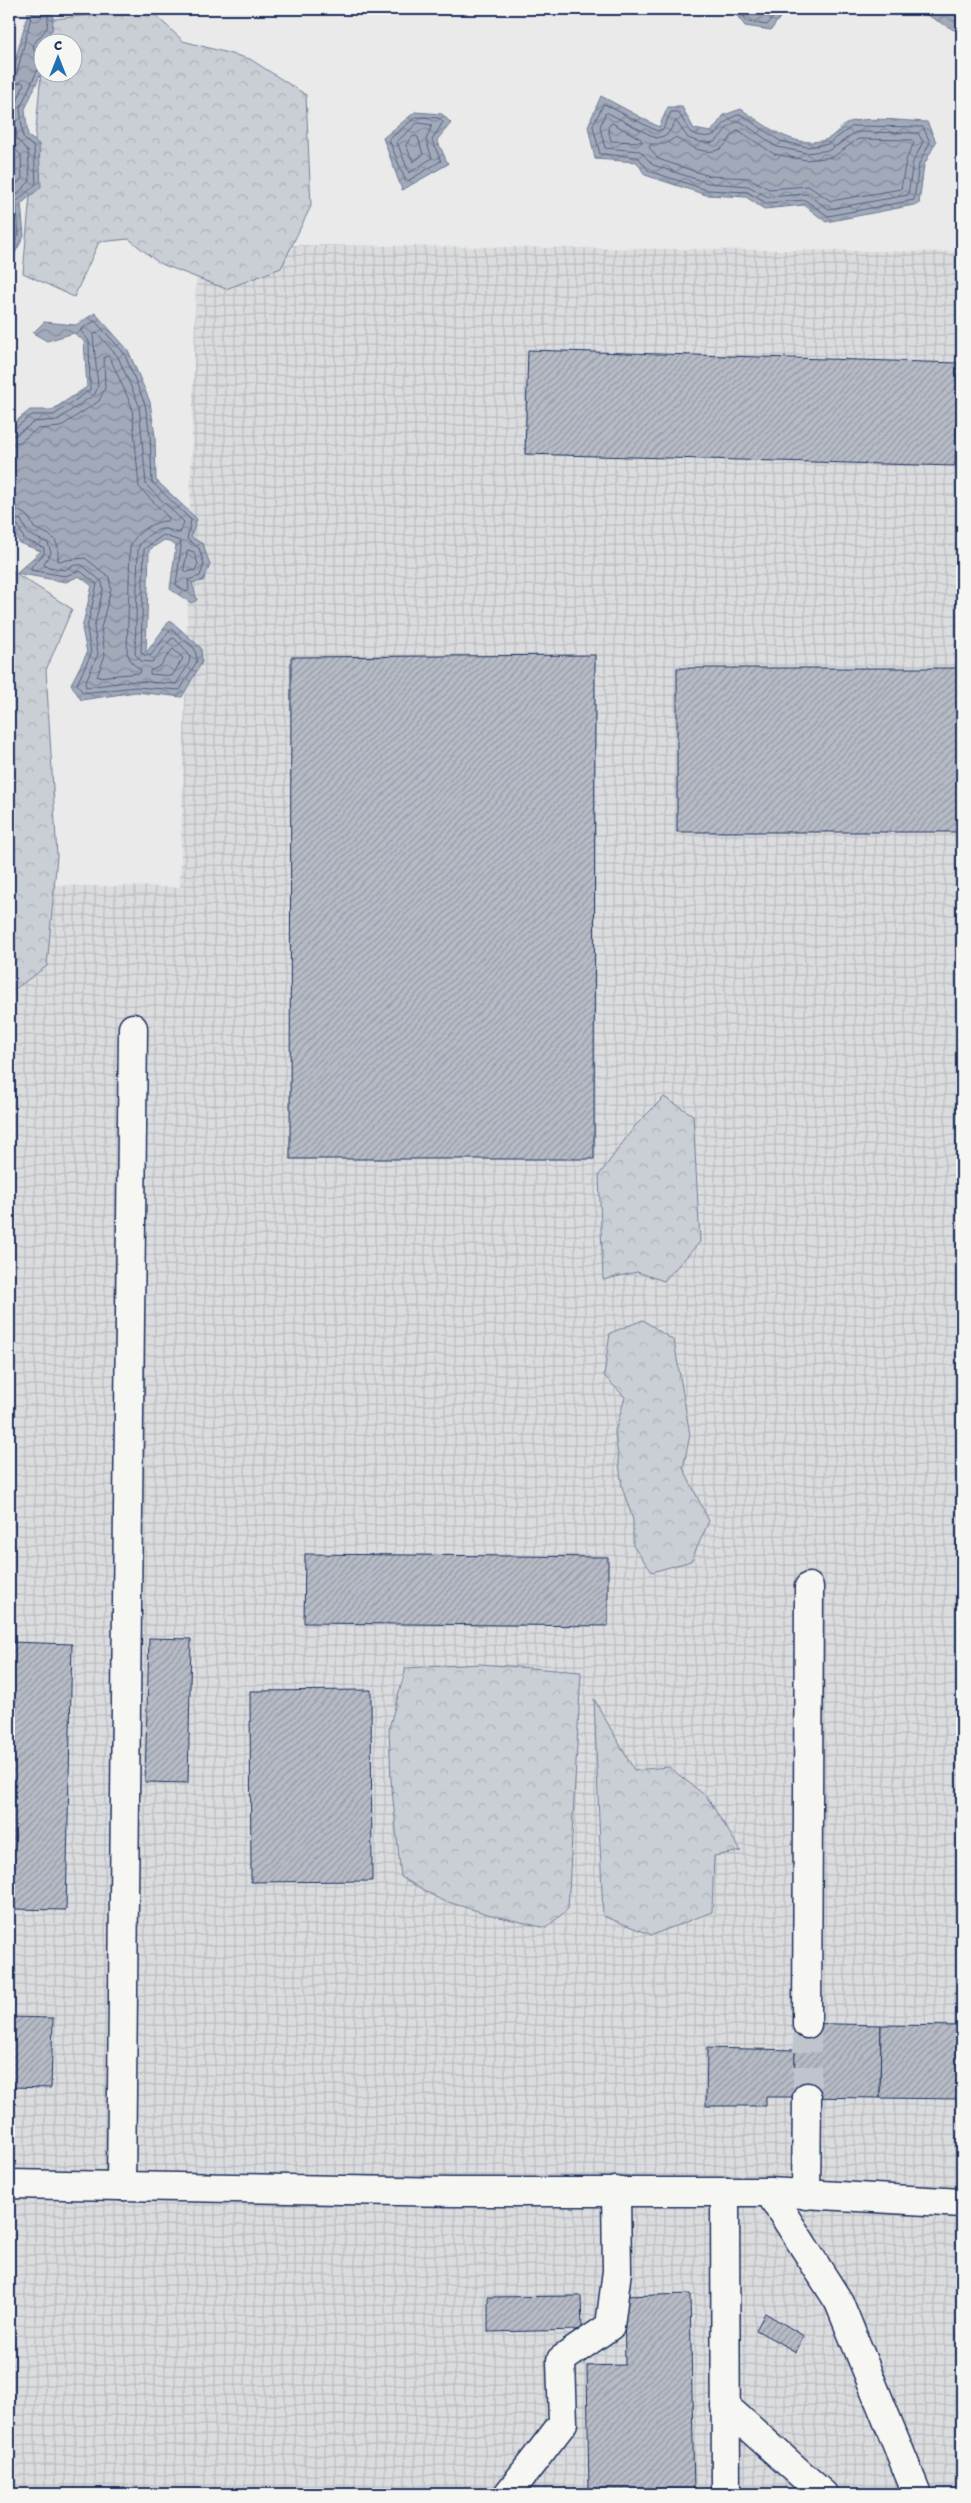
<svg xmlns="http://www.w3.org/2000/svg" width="971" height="2503" font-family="'Shantell Sans',sans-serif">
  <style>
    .industrial { fill: url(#industrial-grid) }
    .forest { fill: url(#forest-crowns); stroke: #727e9a }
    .water { fill: url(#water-waves); stroke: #6c7995 }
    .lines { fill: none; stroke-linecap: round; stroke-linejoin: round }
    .shore { stroke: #516083; stroke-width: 1 }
    .building { fill: url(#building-hatch); stroke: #1b2f5e }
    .minor-tunnel { stroke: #c0c5cd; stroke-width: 28; stroke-dasharray: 28 14; stroke-linecap: butt }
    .minor-casing { stroke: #1b2f5e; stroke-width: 31 }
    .minor { stroke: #f6f6f2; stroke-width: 28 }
  </style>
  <defs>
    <pattern id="industrial-grid" width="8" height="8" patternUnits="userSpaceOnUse" patternTransform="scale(1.25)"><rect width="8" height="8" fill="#dadcde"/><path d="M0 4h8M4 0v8" fill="none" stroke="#babdc1"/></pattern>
    <pattern id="forest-crowns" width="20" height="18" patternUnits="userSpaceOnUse" patternTransform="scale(1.25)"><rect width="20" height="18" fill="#caced5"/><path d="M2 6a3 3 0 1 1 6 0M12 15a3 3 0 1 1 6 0" fill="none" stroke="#adb1b9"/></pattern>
    <pattern id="water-waves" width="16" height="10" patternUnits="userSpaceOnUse" patternTransform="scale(1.25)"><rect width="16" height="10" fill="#a2aaba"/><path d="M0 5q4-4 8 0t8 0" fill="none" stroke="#838b9a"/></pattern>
    <pattern id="building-hatch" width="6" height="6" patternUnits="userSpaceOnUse" patternTransform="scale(1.25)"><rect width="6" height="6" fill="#b6bbc6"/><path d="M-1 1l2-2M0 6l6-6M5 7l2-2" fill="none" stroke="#9398a4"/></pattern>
  </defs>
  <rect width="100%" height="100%" fill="#e9eae9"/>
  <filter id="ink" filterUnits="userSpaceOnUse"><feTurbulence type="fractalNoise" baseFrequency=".02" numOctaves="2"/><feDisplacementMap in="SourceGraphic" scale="10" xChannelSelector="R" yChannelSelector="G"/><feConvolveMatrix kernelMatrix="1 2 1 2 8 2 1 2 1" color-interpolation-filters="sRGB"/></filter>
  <g filter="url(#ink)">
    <path class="industrial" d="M 197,244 L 962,252 L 962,2494 L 9,2494 L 9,885 L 180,887 Z"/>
    <g class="forest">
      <path d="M 141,9 L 149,9 L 183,41 L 250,59 L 306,95 L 311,206 L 281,268 L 226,289 L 159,263 L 129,239 L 99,242 L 74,297 L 23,273 L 42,62 L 42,72 L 72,72 L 72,42 L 44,42 L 46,20 Z"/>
      <path d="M 9,569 L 72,609 L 46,670 L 57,856 L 47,966 L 12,991 L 9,989 Z"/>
      <path d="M 664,1097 L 693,1115 L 700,1242 L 664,1281 L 637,1272 L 603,1280 L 599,1175 L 635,1126 Z"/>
      <path d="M 643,1320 L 674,1341 L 690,1435 L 683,1468 L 709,1521 L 691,1561 L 652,1572 L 633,1546 L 633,1520 L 622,1487 L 615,1432 L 625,1397 L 604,1376 L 610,1333 Z"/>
      <path d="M 480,1664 L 581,1672 L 568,1909 L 546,1928 L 491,1915 L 441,1900 L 401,1877 L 391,1780 L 389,1728 L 406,1668 Z"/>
      <path d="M 594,1699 L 634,1770 L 669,1767 L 707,1797 L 741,1851 L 714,1856 L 712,1912 L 652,1935 L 603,1916 Z"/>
    </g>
    <g class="water">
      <path d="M 29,9 L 54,9 L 52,30 L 38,45 L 42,71 L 25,109 L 28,136 L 39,144 L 41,187 L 21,204 L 24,236 L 14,255 L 9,255 L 9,84 Z"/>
      <path d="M 732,9 L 786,9 L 771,30 L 745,26 Z"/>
      <path d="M 861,9 L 906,9 L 895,15 L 865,12 Z"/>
      <path d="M 916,9 L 962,9 L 962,28 L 954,30 Z"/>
      <path d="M 601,96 L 659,127 L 668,107 L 682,107 L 694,129 L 711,132 L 724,115 L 741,109 C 765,125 792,149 825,140 C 835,137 842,123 853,121 C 877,117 903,121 927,122 L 936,142 L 924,165 L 919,204 L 826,222 L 804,205 L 764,209 L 746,197 L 706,195 L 645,175 L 637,162 L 595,159 L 588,126 Z"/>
      <path d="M 415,112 L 442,114 L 451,123 L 437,140 L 448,164 L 402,190 L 383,138 Z"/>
      <path d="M 95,313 L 128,350 L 150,402 L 155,436 L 156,480 L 197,519 L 191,537 L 203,544 L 210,565 L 203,581 L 192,583 L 197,600 L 191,603 L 170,589 L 176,545 L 164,540 L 149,550 L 146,653 L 170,620 L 201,648 L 202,662 L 182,697 L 136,692 L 81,700 L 71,684 L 87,653 L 82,628 L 92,586 L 79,576 L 66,582 L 16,573 L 41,551 L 19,543 L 14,529 L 9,528 L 9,427 L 30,410 L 52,410 L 87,387 L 84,341 L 74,333 L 47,341 L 33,333 L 44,322 L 76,325 Z"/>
    </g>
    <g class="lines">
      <g class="shore">
        <path d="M 738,9 L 748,22 L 767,25 L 780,9"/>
        <path d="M 42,63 L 36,60 L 33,45 L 47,28 L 49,9"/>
        <path d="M 9,81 L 16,77 L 33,9"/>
        <path d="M 9,87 L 21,82 L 24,84 L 14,110 L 17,139 L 28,151 L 30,181 L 10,201 L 12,233 L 9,241"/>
        <path d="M 604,104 L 657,131 L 663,129 L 671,112 L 678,112 L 691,133 C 724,145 713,123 740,114 L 780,141 L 807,147 L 828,144 L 853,126 L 923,127 L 930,142 L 919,164 L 914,200 L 828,216 L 805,200 L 766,203 L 747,192 L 707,190 L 649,171 L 638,157 L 600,154 L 593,126 Z"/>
        <path d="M 608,113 L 656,138 L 667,135 L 676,121 L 688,138 C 727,154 715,127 740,121 L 777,147 L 807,153 L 830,150 L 856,132 L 918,133 L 923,142 L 913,162 L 908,195 L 829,209 L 806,194 L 768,197 L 748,186 L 708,183 L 653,165 L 640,151 L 605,148 L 600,127 L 605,114 Z"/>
        <path d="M 416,117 L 439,118 L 443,122 L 432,140 L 441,161 L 406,182 L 389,140 Z"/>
        <path d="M 418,123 L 432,125 L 426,140 L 432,158 L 409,173 L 397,142 Z"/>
        <path d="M 612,123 L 641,139 L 642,142 L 611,141 L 608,128 Z"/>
        <path d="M 738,130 L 774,154 L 806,160 L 833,157 L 858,139 L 912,140 L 914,143 L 906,160 L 901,189 L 831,201 L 808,186 L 769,189 L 749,178 L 709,176 L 658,159 L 649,147 L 651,144 L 665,144 L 676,137 C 687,147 712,159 725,145 C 730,140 732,133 738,130 Z"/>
        <path d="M 9,136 L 11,145 L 21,155 L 22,178 L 9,190"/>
        <path d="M 414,136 L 418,137 L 423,155 L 413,162 L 406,145 Z"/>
        <path d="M 9,250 L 19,235 L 16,202 L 36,184 L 34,148 L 23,137 L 20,108 L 37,71 L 42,67"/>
        <path d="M 9,430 L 14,429 L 32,415 L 54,415 L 90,390 L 89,341 L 80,330 L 95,321 L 124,353 L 145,404 L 150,436 L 152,482 L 191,520 L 187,539 L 199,548 L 204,564 L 200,576 L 188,580 L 189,590 L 186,592 L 176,585 L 181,547 L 180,541 L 163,535 L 144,549 L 141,652 L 145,656 L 151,655 L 171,629 L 195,649 L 197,661 L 180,690 L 135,687 L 83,693 L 77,684 L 91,654 L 87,628 L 97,584 L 80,571 L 65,576 L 31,570 L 31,567 L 44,554 L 44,548 L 24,539 L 18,525 L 9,523"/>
        <path d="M 9,437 L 16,435 L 34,422 L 57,420 L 95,394 L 98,386 L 93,335 L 97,333 L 118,357 L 139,405 L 146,485 L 184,522 L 180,533 C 175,533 170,529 165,529 C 155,528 139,541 138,550 L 135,654 L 141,661 L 152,662 L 171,639 L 174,638 C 197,660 192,658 176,684 L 135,681 L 86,687 L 85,683 L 98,654 L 94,628 L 103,589 L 102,582 L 82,565 L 75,565 L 64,570 L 45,566 L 44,563 L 51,553 L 48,543 L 28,534 L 21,520 L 9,517"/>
        <path d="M 9,444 L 20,442 L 37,429 L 60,427 L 99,401 L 105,388 L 104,357 L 107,356 L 111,360 L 132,407 L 139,487 L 169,518 L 167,521 C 153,521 135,533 130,547 L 127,653 L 132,663 L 141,670 L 140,673 L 97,677 L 105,655 L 101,628 L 111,589 L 109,577 L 85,558 L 58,561 L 58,547 L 55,540 L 48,534 L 34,528 C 29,516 23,510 9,509"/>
        <path d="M 188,550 L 194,552 L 198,564 L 195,570 L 187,572 L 184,570 Z"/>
        <path d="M 173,649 L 183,658 L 172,676 L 150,674 L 150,671 L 160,666 Z"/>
      </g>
    </g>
    <g class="building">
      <path d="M 528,350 L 958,363 L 955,466 L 525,454 Z"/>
      <path d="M 595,655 L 594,1159 L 290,1159 L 291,657 Z"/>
      <rect x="677" y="668" width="285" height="164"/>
      <path d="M 305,1554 L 608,1557 L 608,1626 L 304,1623 Z"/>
      <path d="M 149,1638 L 191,1639 L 188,1783 L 145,1782 Z"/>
      <path d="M 9,1642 L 72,1644 L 66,1910 L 9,1909 Z"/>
      <path d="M 371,1690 L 372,1881 L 251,1882 L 250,1691 Z"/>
      <path d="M 9,2017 L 53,2018 L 51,2088 L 9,2087 Z"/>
      <path d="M 795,2023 L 881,2025 L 880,2098 L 794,2097 Z"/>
      <path d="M 881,2025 L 962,2026 L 962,2099 L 880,2098 Z"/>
      <path d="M 707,2048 L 795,2050 L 794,2097 L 766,2097 L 766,2106 L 706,2106 Z"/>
      <path d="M 690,2294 L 694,2494 L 589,2494 L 587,2366 L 625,2365 L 624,2296 Z"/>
      <path d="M 581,2296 L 582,2330 L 488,2332 L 488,2297 Z"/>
      <path d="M 765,2313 L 804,2336 L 796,2352 L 756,2330 Z"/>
    </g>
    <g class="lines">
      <path class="minor-tunnel" d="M 807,2024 L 807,2097"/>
      <defs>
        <g id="minor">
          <path d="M 807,2024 L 809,1587"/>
          <path d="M 9,2184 L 452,2192 L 769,2192 L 962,2203"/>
          <path d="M 121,2186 L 133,1028"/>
          <path d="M 725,2192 L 726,2494"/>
          <path d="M 769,2192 L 839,2302 L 917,2494"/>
          <path d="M 806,2195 L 807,2097"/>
          <path d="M 725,2406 L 823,2494"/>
          <path d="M 508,2494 L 563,2423 L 561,2360 L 610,2326 L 617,2271 L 616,2191"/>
        </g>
      </defs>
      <use href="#minor" class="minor-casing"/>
      <use href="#minor" class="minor"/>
    </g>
  </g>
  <rect width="971" height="2503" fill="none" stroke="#f6f6f2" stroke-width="30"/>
  <rect x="15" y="15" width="941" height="2473" fill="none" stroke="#1b2f5e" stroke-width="2" filter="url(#ink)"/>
  <g transform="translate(58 58)"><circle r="24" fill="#f6f6f2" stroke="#9ea6b7"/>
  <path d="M0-4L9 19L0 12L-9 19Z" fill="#1f6fb2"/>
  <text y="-8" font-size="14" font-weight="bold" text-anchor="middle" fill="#1b2f5e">С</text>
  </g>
</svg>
